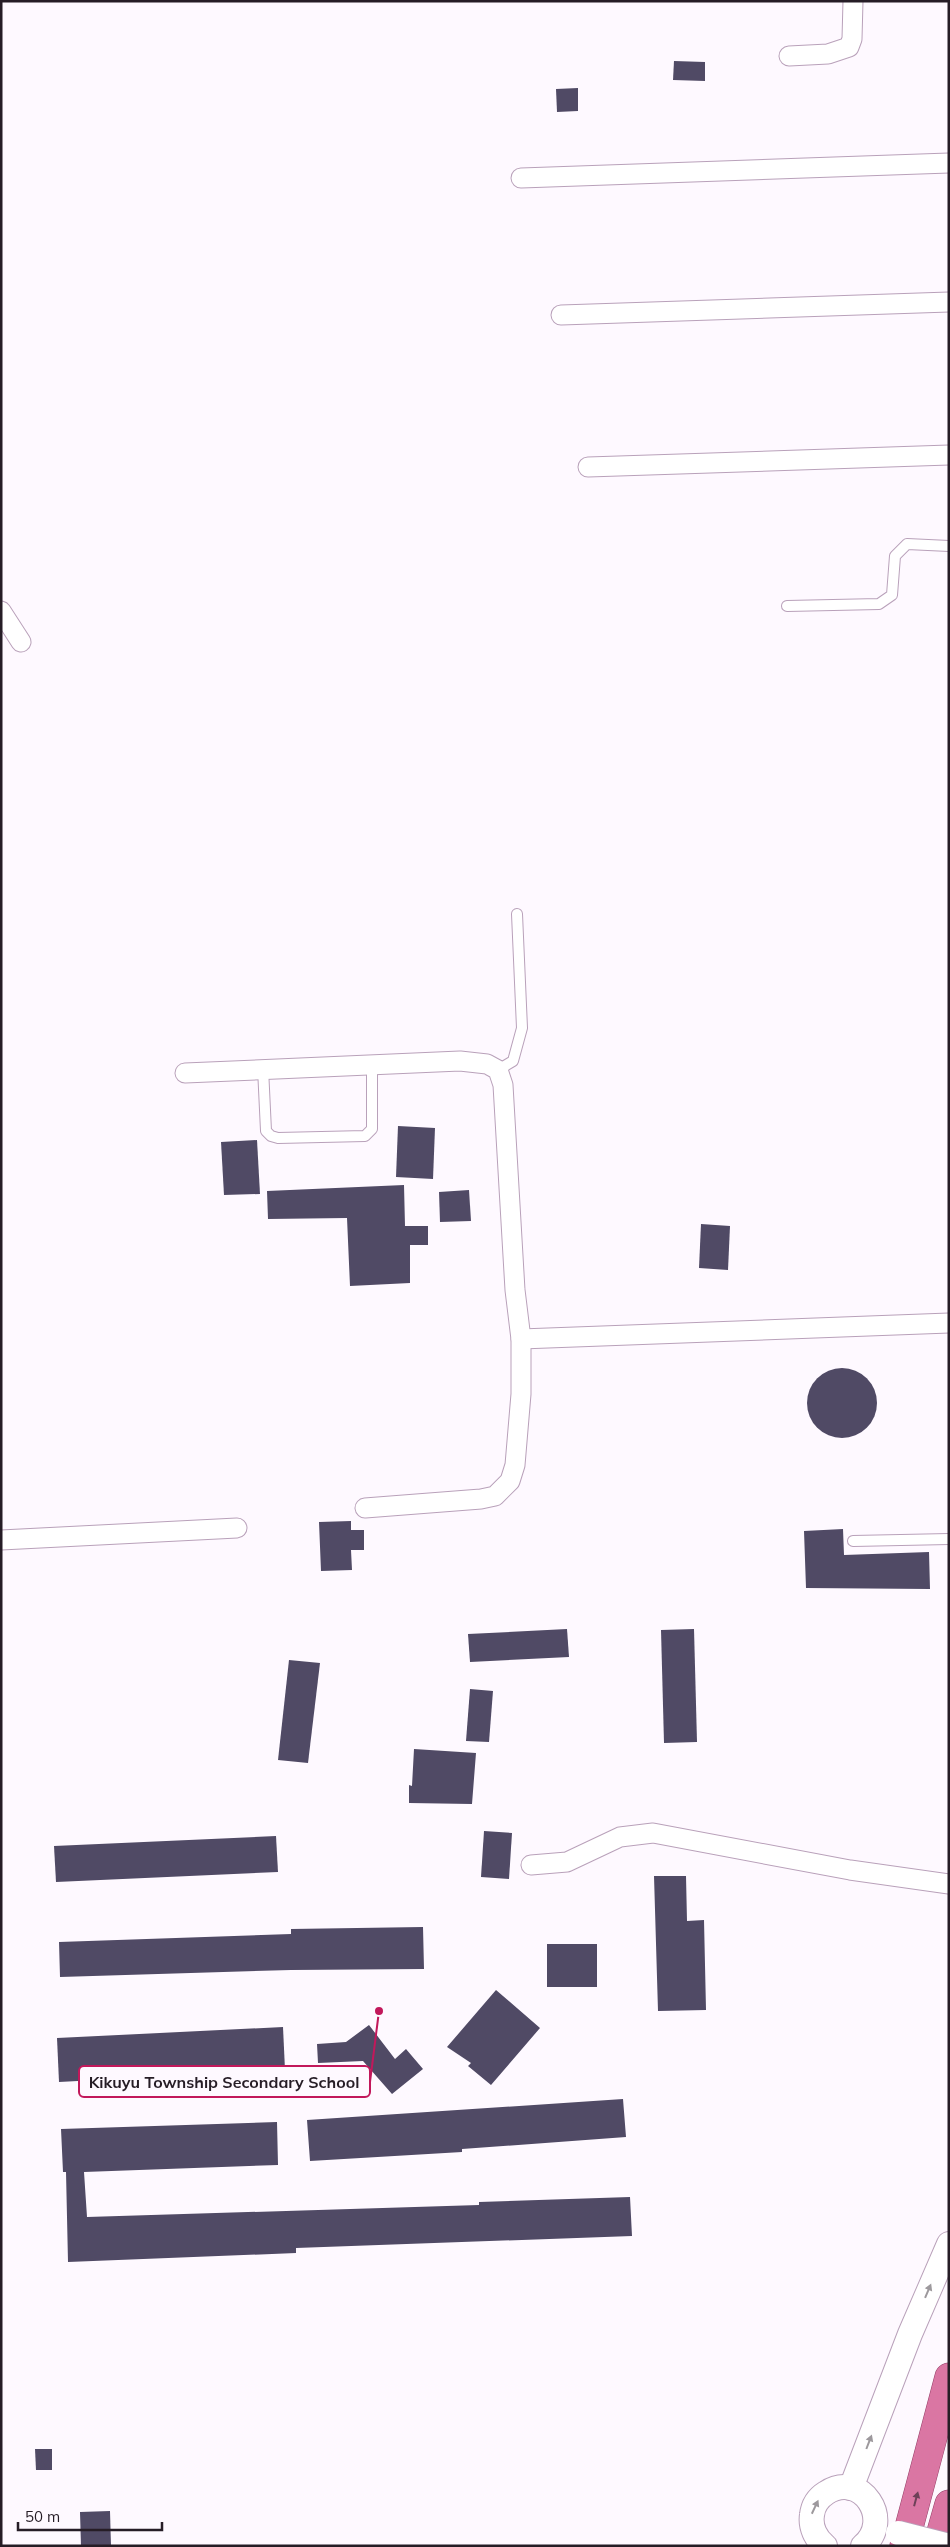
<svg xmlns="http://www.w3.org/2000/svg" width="950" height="2547" font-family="Mulish,sans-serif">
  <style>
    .building { fill: #504a65 }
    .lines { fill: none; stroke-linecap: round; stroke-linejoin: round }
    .service-casing { stroke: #b9a1ba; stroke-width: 12 }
    .minor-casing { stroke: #b9a1ba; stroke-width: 21 }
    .tertiary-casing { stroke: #b9a1ba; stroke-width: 26 }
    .trunk-casing { stroke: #954068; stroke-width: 29 }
    .service { stroke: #fff; stroke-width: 10 }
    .minor { stroke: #fff; stroke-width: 19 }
    .tertiary { stroke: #fff; stroke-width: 24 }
    .trunk { stroke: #da76a3; stroke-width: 28 }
    .tertiary-bridge-casing { stroke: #b9a1ba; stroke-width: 26; stroke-linecap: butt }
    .tertiary-bridge { stroke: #fff; stroke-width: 24 }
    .oneway { fill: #9d999d }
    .oneway2 { fill: #6e4158 }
    .leader { fill: none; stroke: #c2185b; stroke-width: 2 }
    .callout-dot { fill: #c2185b; stroke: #fef9ff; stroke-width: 2 }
    .callout { fill: #fef9ff; stroke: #c2185b; stroke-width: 2 }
    .callout-label { font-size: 16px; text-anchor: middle; font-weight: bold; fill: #261d26 }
  </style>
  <rect width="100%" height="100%" fill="#fef9ff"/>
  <g class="building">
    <path d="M 674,61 L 705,62 L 705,81 L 673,80 Z"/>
    <path d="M 578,88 L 578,111 L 557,112 L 556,89 Z"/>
    <path d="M 398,1126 L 435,1128 L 433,1179 L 396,1177 Z"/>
    <path d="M 257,1140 L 260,1194 L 224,1195 L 221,1142 Z"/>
    <path d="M 404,1185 L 405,1226 L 428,1226 L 428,1245 L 410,1245 L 410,1283 L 350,1286 L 347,1218 L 268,1219 L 267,1191 Z"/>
    <path d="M 469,1190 L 471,1221 L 440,1222 L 439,1192 Z"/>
    <path d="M 701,1224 L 730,1226 L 728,1270 L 699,1268 Z"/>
    <circle cx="842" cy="1403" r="35"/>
    <path d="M 351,1521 L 351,1530 L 364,1530 L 364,1550 L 351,1550 L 352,1570 L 321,1571 L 319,1522 Z"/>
    <path d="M 843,1529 L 844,1555 L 929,1552 L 930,1589 L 806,1588 L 804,1531 Z"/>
    <path d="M 567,1629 L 569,1657 L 470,1662 L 468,1634 Z"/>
    <path d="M 694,1629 L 697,1742 L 664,1743 L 661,1630 Z"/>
    <path d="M 289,1660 L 320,1663 L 308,1763 L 278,1760 Z"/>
    <path d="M 470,1689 L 493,1691 L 489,1742 L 466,1741 Z"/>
    <path d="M 414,1749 L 476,1753 L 472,1804 L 409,1803 L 409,1785 L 412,1786 Z"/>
    <path d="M 484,1831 L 512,1833 L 509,1879 L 481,1877 Z"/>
    <path d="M 276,1836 L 278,1872 L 56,1882 L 54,1846 Z"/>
    <path d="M 654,1876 L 686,1876 L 687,1921 L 704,1920 L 706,2010 L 658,2011 Z"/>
    <path d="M 423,1927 L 424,1969 L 291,1970 L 60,1977 L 59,1942 L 291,1934 L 291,1929 Z"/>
    <rect x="547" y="1944" width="50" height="43"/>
    <path d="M 496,1990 L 540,2028 L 491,2085 L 468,2066 L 471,2063 L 447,2047 Z"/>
    <path d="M 369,2025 L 395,2059 L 406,2049 L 423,2069 L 392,2094 L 363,2061 L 318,2063 L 317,2044 L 346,2042 Z"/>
    <path d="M 283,2027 L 285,2070 L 59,2082 L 57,2038 Z"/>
    <path d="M 623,2099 L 626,2137 L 462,2149 L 462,2152 L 310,2161 L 307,2120 Z"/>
    <path d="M 277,2122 L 278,2165 L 84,2172 L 87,2217 L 479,2205 L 479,2202 L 630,2197 L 632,2236 L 296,2248 L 296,2253 L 68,2262 L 66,2172 L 63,2172 L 61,2129 Z"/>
    <path d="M 35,2449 L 52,2449 L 52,2470 L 36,2470 Z"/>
    <path d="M 110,2511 L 111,2546 L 81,2546 L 80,2512 Z"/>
  </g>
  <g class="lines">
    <defs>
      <g id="service">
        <path d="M 787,606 L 879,604 L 892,595 L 895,556 L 907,544 L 949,546"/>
        <path d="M 263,1068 L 266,1131 L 271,1136 L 278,1138 L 365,1136 L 372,1129 L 372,1064"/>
        <path d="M 498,1070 L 513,1061 L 522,1028 L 517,914"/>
        <path d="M 853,1541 L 949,1539"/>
      </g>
      <g id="minor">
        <path d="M 789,56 L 828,54 L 849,47 L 852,39 L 853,1"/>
        <path d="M 521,178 L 949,163"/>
        <path d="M 561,315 L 949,302"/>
        <path d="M 588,467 L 949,455"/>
        <path d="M 1,611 L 21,642"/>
        <path d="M 185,1073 L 460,1061 L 487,1064 L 498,1070 L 503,1085 L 515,1290 L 521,1339 L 521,1394 L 515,1465 L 510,1481 L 495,1496 L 481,1499 L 365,1508"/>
        <path d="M 521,1339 L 949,1323"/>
        <path d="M 1,1540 L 237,1528"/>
        <path d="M 531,1865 L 567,1862 L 620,1837 L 653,1833 L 850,1870 L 949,1884"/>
      </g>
      <g id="tertiary">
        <path d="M 851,2488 L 910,2334 L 949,2244"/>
        <path d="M 825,2546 C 816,2539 810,2527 812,2515 C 813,2506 818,2498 826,2493 C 861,2470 894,2520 863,2546"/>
      </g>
      <g id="trunk">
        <path d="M 904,2546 L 949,2377"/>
        <path d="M 937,2546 L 949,2504"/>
      </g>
    </defs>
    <use href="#service" class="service-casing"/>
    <use href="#minor" class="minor-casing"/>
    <use href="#tertiary" class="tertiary-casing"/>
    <use href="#trunk" class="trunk-casing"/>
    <use href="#service" class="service"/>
    <use href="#minor" class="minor"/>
    <use href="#tertiary" class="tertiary"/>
    <use href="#trunk" class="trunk"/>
    <defs>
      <path id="tertiary-bridge" d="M 898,2533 L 949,2546"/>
    </defs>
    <use href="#tertiary-bridge" class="tertiary-bridge-casing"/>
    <use href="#tertiary-bridge" class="tertiary-bridge"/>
  </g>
  <defs><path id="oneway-solid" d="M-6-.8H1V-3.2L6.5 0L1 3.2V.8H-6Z" transform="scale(1.25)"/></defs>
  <g class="oneway">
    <use href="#oneway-solid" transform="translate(928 2291) rotate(-67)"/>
    <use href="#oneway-solid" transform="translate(869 2442) rotate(-69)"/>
    <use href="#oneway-solid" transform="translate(815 2507) rotate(-65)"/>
  </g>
  <use class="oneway2" href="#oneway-solid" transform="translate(916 2499) rotate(-75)"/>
  <path class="leader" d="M379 2011L370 2082"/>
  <circle class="callout-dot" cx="379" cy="2011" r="5"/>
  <rect class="callout" x="79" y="2066" width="291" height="31" rx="5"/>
  <g class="callout-label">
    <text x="224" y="2088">Kikuyu Township Secondary School</text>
  </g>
  <rect width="950" height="2547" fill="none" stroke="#261d26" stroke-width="5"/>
  <path d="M18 2522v8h144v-8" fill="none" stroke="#261d26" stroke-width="2.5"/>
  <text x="25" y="2522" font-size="15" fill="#261d26" stroke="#fef9ff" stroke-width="4" paint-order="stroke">50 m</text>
</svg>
